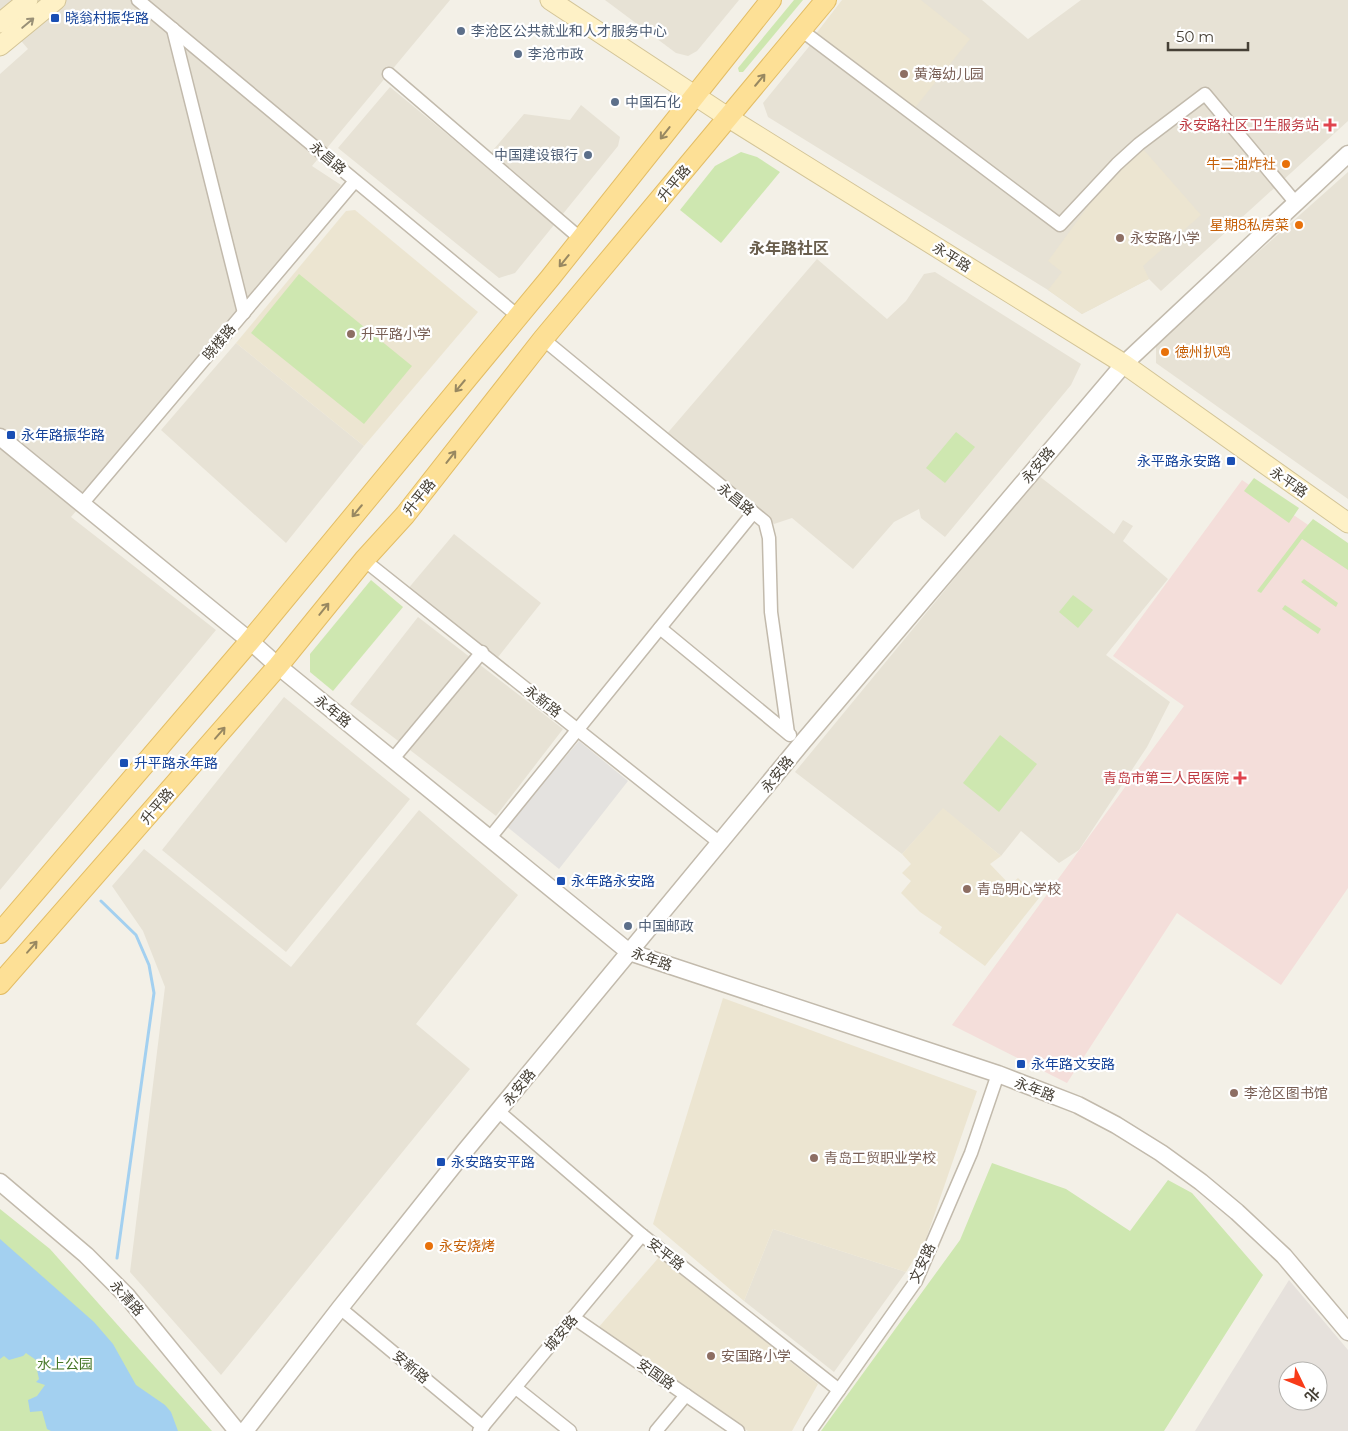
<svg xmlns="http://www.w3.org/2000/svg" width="1348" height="1431" font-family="Montserrat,'Noto Sans SC',sans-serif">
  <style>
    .residential { fill: #e7e2d5 }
    .industrial { fill: #e6e1dc; fill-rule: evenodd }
    .education { fill: #ece5d1 }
    .medical { fill: #f4deda }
    .green { fill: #cee7b0 }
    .parking { fill: #e4e2df }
    .water { fill: #a3d0f0 }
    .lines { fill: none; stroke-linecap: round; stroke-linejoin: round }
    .stream { stroke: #a3d0f0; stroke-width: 3 }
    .minor-casing { stroke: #c2baac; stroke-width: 15 }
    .tertiary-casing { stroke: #c2baac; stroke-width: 19 }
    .secondary-casing { stroke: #d3c497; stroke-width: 21 }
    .primary-casing { stroke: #e3bd65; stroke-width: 22 }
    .minor { stroke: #fff; stroke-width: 12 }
    .tertiary { stroke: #fff; stroke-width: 16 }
    .secondary { stroke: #fef1c6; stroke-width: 19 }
    .primary { stroke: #fde096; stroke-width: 20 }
    .oneway { stroke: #999077 }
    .oneway2 { stroke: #988861 }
    .transit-dot { fill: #1a4fb4; stroke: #fff; stroke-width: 2 }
    .service-dot { fill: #5c6f8a; stroke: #fff; stroke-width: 2 }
    .education-dot { fill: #8d6e63; stroke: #fff; stroke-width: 2 }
    .health-dot { fill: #e0444e; stroke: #fff; stroke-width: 2 }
    .food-dot { fill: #e8710a; stroke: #fff; stroke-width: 2 }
    .labels { text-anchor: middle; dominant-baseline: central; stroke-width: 4.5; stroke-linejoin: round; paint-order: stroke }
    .transit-label { font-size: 14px; fill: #164399; stroke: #fff; text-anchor: start }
    .service-label { font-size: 14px; fill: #4e5e75; stroke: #fff; text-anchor: start }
    .education-label { font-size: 14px; fill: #785e54; stroke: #fff; text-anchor: start }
    .health-label { font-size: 14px; fill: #be3a42; stroke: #fff; text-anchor: end }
    .street-label { font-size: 14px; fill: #464036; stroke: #fff }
    .food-label { font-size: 14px; fill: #c56008; stroke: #fff; text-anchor: end }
    .park-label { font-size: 14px; fill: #477829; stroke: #fff }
    .quarter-label { font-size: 16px; font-weight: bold; fill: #695e4d; stroke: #fff }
  </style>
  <rect width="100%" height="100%" fill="#f3f0e7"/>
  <g class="residential">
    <path d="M 0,0 L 450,0 L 312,166 L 341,185 L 244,313 L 71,517 L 216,630 L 0,890 L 0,74 L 28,49 L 0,16 Z"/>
    <path d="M 605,0 L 739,0 L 697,51 L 688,56 L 676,53 Z"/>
    <path d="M 847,0 L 982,0 L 1028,39 L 1081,0 L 1348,0 L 1348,121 L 1161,291 L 1149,279 L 1082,314 L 1048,290 L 768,117 L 763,103 Z"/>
    <path d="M 390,87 L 482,163 L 524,114 L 570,120 L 581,105 L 620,137 L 618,146 L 515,273 L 499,278 L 338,148 Z"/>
    <path d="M 1348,172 L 1348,499 L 1156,363 L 1156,343 Z"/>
    <path d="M 817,259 L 887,319 L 906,301 L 924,274 L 935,272 L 1081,364 L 1071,385 L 945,537 L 921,518 L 919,509 L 894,522 L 853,569 L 792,518 L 774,524 L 665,436 Z"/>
    <path d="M 236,343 L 364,446 L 286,543 L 161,430 Z"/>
    <path d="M 1039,476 L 1114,534 L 1123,520 L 1133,526 L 1123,541 L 1168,579 L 1106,655 L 1170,702 L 1147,747 L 1079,850 L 1059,863 L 1021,831 L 1001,856 L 943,809 L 902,854 L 795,772 Z"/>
    <path d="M 454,534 L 541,603 L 495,661 L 407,590 Z"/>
    <path d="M 418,617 L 563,729 L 496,816 L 350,704 Z"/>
    <path d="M 284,697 L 410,799 L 286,952 L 162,850 Z"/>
    <path d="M 419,810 L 518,895 L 416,1024 L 470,1069 L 221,1375 L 130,1272 L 165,987 L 143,931 L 112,886 L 144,849 L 291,967 Z"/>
    <path d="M 773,1229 L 906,1272 L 834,1372 L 744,1301 Z"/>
  </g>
  <path class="industrial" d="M 1289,1280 L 1348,1350 L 1348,1431 L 1195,1431 ZM 1288,1371 L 1318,1371 L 1318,1401 L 1288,1401 Z"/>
  <g class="education">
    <path d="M 842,0 L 921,0 L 970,39 L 914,109 L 815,35 Z"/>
    <path d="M 1143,149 L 1201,215 L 1143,266 L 1149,279 L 1082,314 L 1048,290 L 1062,272 L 1048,261 L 1108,179 Z"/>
    <path d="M 355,210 L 478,312 L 364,446 L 236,343 L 346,211 Z"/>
    <path d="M 943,808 L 1001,856 L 990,864 L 1010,885 L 1018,878 L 1039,898 L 985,966 L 939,933 L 942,927 L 920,912 L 901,893 L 911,881 L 902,873 L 911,864 L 902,854 Z"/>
    <path d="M 723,998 L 977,1091 L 925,1242 L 906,1272 L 773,1229 L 744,1301 L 653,1224 Z"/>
    <path d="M 660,1256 L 818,1384 L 792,1431 L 748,1431 L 598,1328 Z"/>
  </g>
  <path class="medical" d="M 1242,480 L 1348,552 L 1348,888 L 1281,985 L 1177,913 L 1067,1083 L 952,1025 L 1184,706 L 1113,656 Z"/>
  <g class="green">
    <path d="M 794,0 L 803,0 L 743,72 L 739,72 L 738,68 Z"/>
    <path d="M 741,152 L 757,157 L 780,172 L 721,243 L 680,210 L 715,166 Z"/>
    <path d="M 299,274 L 412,366 L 364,424 L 251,333 Z"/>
    <path d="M 956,432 L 975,447 L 945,483 L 926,468 Z"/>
    <path d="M 1254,478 L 1299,508 L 1289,523 L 1244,491 Z"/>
    <path d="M 1313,519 L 1348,543 L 1348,570 L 1302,539 L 1261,593 L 1257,591 L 1301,533 Z"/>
    <path d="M 1304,579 L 1338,603 L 1336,607 L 1301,582 Z"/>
    <path d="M 371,580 L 403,607 L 333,691 L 310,672 L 310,654 Z"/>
    <path d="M 1073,595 L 1093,610 L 1078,628 L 1059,612 Z"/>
    <path d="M 1285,605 L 1321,629 L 1318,634 L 1282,609 Z"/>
    <path d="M 1000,735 L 1037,764 L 999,812 L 963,783 Z"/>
    <path d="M 992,1163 L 1066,1189 L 1130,1231 L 1168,1180 L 1192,1193 L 1263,1275 L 1164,1431 L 821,1431 L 960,1240 Z"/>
    <path d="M 0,1209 L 50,1249 L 212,1431 L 0,1431 Z"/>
  </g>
  <path class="parking" d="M 579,741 L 628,781 L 559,869 L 506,826 Z"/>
  <path class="water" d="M 0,1239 L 94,1322 L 113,1344 L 136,1385 L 165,1405 L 171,1412 L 178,1431 L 51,1431 L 47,1429 L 42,1411 L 30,1412 L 28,1400 L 37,1396 L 45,1385 L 36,1382 L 39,1379 L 37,1370 L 41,1369 L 36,1360 L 26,1353 L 23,1356 L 9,1360 L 4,1356 L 0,1359 Z"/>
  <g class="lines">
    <path class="stream" d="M 101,901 L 136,935 L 149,965 L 154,993 L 117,1258"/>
    <defs>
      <g id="minor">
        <path d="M 138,0 L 518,316"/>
        <path d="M 173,29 L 244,313"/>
        <path d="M 801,30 L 1060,225 L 1117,164 L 1139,144 L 1205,94 L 1295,202"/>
        <path d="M 389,74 L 581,239"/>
        <path d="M 543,339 L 765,522 L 769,538 L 771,612 L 788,733"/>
        <path d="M 82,504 L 355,181"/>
        <path d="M 364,560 L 720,843"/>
        <path d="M 660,628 L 790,735"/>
        <path d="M 392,760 L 482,652"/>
        <path d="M 489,839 L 753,513"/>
        <path d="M 498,1111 L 642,1235 L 839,1390"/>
        <path d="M 340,1308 L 483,1427"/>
        <path d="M 574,1318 L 738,1431"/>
        <path d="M 516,1388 L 570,1431"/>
        <path d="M 479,1431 L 642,1235"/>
        <path d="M 656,1431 L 686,1395"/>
        <path d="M 810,1431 L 916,1281 L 971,1153 L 998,1074"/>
      </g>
      <g id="tertiary">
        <path d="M 0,437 L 250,641 L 278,666 L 629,952 L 998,1074 L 1078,1105 L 1116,1125 L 1161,1153 L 1201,1182 L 1237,1212 L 1284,1256 L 1348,1332"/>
        <path d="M 0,1182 L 86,1255 L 127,1296 L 237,1431"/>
        <path d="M 245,1431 L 340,1308 L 465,1151 L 801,744 L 1124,364 L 1348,154"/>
      </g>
      <g id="secondary">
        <path d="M 550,0 L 729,118 L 1124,364 L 1348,523"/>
        <path d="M 0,23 L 28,0"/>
        <path d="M 0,46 L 56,0"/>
      </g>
      <g id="primary">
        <path d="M 0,933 L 250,641 L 550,278 L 771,0"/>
        <path d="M 0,984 L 278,666 L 364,560 L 405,515 L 543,339 L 826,0"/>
      </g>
    </defs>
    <use href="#minor" class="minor-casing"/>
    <use href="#tertiary" class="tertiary-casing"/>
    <use href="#secondary" class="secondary-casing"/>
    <use href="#primary" class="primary-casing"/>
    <use href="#minor" class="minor"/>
    <use href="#tertiary" class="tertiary"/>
    <use href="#secondary" class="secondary"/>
    <use href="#primary" class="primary"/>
  </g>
  <defs><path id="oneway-shaft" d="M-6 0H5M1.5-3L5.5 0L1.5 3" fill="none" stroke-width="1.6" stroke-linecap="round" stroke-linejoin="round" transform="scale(1.25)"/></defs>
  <use class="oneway" href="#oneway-shaft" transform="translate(28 23) rotate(-40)"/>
  <g class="oneway2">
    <use href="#oneway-shaft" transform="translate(760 80) rotate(-50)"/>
    <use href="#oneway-shaft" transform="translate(665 133) rotate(128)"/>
    <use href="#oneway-shaft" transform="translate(564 261) rotate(129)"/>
    <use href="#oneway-shaft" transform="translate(460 386) rotate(130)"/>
    <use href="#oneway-shaft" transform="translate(451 457) rotate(-52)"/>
    <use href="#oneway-shaft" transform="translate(357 511) rotate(130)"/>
    <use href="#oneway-shaft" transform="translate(324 609) rotate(-51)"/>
    <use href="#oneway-shaft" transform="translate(220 733) rotate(-49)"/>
    <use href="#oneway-shaft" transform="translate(32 947) rotate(-49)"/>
  </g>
  <g class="transit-dot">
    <rect x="50" y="13" width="10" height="10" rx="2.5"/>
    <rect x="6" y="430" width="10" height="10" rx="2.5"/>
    <rect x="1226" y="456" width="10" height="10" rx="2.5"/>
    <rect x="119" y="758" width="10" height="10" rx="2.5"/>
    <rect x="556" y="876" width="10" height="10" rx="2.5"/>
    <rect x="1016" y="1059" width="10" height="10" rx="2.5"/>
    <rect x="436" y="1157" width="10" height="10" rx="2.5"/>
  </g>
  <g class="service-dot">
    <circle cx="461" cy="31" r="5"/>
    <circle cx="518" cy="54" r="5"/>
    <circle cx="615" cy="102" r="5"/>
    <circle cx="588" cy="155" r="5"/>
    <circle cx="628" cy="926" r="5"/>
  </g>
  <g class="education-dot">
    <circle cx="904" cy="74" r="5"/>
    <circle cx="1120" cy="238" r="5"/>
    <circle cx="351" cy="334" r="5"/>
    <circle cx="967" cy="889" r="5"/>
    <circle cx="1234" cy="1093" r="5"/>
    <circle cx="814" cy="1158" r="5"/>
    <circle cx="711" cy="1356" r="5"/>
  </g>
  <g class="health-dot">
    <path d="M1327.5 117.5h5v5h5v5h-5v5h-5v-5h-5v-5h5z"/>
    <path d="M1237.5 770.5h5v5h5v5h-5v5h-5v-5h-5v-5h5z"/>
  </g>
  <g class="food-dot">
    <circle cx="1286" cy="164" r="5"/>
    <circle cx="1299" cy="225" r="5"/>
    <circle cx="1165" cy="352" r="5"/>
    <circle cx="429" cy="1246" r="5"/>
  </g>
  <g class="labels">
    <g class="transit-label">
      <text x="65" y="18">晓翁村振华路</text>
      <text x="21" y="435">永年路振华路</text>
      <text x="1221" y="461" text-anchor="end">永平路永安路</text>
      <text x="134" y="763">升平路永年路</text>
      <text x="571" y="881">永年路永安路</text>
      <text x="1031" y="1064">永年路文安路</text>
      <text x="451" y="1162">永安路安平路</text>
    </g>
    <g class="service-label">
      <text x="471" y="31">李沧区公共就业和人才服务中心</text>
      <text x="528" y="54">李沧市政</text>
      <text x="625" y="102">中国石化</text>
      <text x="578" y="155" text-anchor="end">中国建设银行</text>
      <text x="638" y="926">中国邮政</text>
    </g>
    <g class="education-label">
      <text x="914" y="74">黄海幼儿园</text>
      <text x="1130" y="238">永安路小学</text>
      <text x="361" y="334">升平路小学</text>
      <text x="977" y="889">青岛明心学校</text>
      <text x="1244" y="1093">李沧区图书馆</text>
      <text x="824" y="1158">青岛工贸职业学校</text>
      <text x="721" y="1356">安国路小学</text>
    </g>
    <g class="health-label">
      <text x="1319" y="125">永安路社区卫生服务站</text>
      <text x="1229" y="778">青岛市第三人民医院</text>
    </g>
    <g class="street-label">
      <text transform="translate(328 158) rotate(40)">永昌路</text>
      <text transform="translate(674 183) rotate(-50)">升平路</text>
      <text transform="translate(952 257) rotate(32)">永平路</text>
      <text transform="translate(219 342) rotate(-50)">晓楼路</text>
      <text transform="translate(1038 465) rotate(-50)">永安路</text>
      <text transform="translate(1289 482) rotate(35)">永平路</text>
      <text transform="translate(419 497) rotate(-51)">升平路</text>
      <text transform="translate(736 499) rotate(39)">永昌路</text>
      <text transform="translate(543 701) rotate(38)">永新路</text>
      <text transform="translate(333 711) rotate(39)">永年路</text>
      <text transform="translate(777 774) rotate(-51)">永安路</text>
      <text transform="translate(157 806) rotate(-49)">升平路</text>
      <text transform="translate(652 959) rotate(20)">永年路</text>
      <text transform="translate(519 1087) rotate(-51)">永安路</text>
      <text transform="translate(1035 1089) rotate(21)">永年路</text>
      <text transform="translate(666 1254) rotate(38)">安平路</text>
      <text transform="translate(922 1263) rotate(-65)">文安路</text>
      <text transform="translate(127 1298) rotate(48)">永清路</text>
      <text transform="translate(561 1333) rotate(-50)">城安路</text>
      <text transform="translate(411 1367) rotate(40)">安新路</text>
      <text transform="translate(656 1374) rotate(35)">安国路</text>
    </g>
    <g class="food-label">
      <text x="1276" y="164">牛二油炸社</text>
      <text x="1289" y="225">星期8私房菜</text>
      <text x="1175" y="352" text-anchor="start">徳州扒鸡</text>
      <text x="439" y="1246" text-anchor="start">永安烧烤</text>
    </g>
    <g class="park-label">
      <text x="65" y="1364">水上公园</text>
    </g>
    <g class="quarter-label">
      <text x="789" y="248">永年路社区</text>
    </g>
  </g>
  <g transform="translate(1303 1386) rotate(133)"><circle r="24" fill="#ffffff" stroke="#b5b3af"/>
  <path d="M0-4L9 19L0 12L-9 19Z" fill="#f83b19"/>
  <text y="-8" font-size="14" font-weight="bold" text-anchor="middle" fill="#464036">北</text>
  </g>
  <path d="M1168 42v8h80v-8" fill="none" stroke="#464036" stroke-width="2.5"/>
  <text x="1176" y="42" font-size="15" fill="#464036" stroke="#ffffff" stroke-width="4" paint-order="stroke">50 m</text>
</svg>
